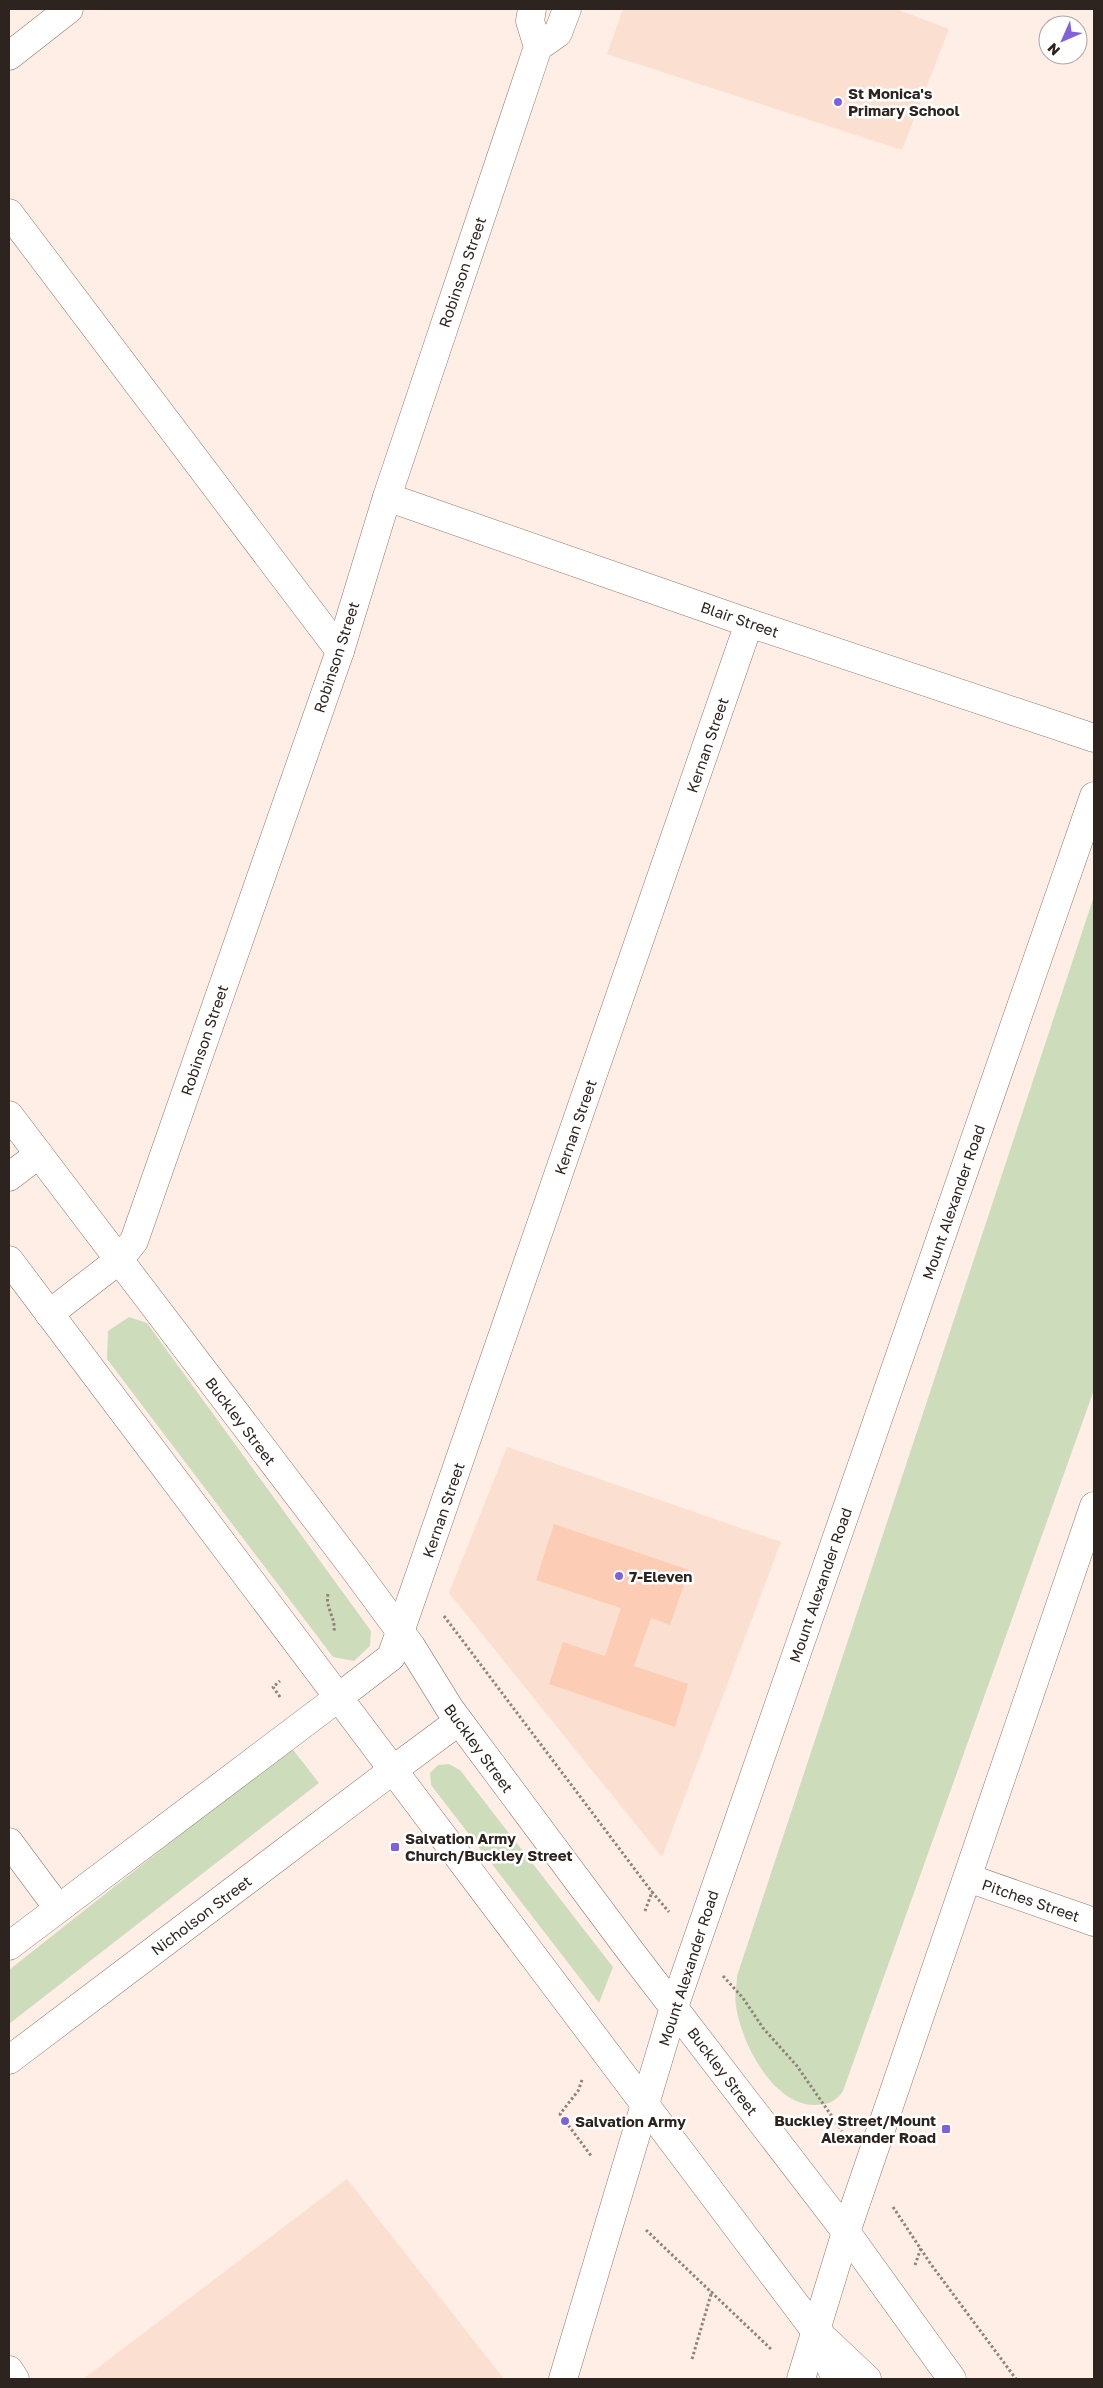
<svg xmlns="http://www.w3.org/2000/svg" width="1103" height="2388" font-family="'Golos Text',sans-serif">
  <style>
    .built { fill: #fbdfd0 }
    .green { fill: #cdddbc }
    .building { fill: #fccdb4 }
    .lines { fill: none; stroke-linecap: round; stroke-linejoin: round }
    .minor-casing { stroke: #8f776a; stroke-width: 29 }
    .major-casing { stroke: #8f776a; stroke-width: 29 }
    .path { stroke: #90837c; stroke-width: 3; stroke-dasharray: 2.5 2.5; stroke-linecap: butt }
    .minor { stroke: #fff; stroke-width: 28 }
    .major { stroke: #fff; stroke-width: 28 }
    .poi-dot { fill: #8061dc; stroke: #fff; stroke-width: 2 }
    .labels { text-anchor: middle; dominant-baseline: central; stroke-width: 5; stroke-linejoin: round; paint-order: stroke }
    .poi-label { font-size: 15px; font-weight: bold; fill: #2e241f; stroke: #fff; text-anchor: start }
    .street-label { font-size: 15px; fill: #2e241f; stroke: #fff }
  </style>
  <rect width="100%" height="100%" fill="#ffeee5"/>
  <g class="built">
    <path d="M 623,9 L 896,9 L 949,29 L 902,150 L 607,54 Z"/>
    <path d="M 507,1447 L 781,1542 L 662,1857 L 449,1593 Z"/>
    <path d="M 347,2179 L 504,2379 L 83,2379 Z"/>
  </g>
  <g class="green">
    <path d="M 1094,896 L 1094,1390 L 843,2091 C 836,2102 827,2105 814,2105 C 772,2104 741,2042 736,2006 C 734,1997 737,1985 737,1976 Z"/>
    <path d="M 129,1317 L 147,1323 L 371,1631 L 370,1646 L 354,1661 L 333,1657 L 107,1359 L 108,1331 Z"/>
    <path d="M 291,1747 L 319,1783 L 9,2024 L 9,1970 Z"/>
    <path d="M 449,1764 L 460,1770 L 613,1967 L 599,2003 L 431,1785 L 430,1773 L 438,1765 Z"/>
  </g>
  <path class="building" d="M 554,1524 L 689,1570 L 670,1625 L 651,1618 L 634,1666 L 688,1684 L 675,1727 L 549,1684 L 563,1642 L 605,1656 L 621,1608 L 536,1580 Z"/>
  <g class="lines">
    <defs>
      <g id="minor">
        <path d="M 538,47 L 558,33 L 567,9"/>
        <path d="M 9,56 L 69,9"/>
        <path d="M 9,213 L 340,651"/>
        <path d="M 387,497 L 749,623 L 1094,738"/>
        <path d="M 119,1260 L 134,1241 L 340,651 L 387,497 L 538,47 L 530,21 L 532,9"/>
        <path d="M 400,1632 L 749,623"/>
        <path d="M 9,1842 L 58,1908"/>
        <path d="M 968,1878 L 1094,1922"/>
        <path d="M 9,1946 L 339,1697"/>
        <path d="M 9,2060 L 393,1770"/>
        <path d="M 814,2329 L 836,2379"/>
        <path d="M 9,2370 L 15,2379"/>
      </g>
      <g id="major">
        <path d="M 9,1115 L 355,1570 L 411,1646 L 450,1709 L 631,1952 L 846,2232 L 952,2379"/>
        <path d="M 9,1177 L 39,1154"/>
        <path d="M 9,1260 L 814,2329 L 867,2379"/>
        <path d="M 49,1314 L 119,1260"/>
        <path d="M 339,1697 L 391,1657 L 400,1632"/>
        <path d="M 393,1770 L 459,1721"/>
        <path d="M 563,2379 L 674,2007 L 1094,796"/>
        <path d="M 801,2379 L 846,2232 L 1094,1506"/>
      </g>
    </defs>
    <use href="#minor" class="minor-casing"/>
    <use href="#major" class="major-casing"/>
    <g class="path">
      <path d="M 328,1594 C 325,1608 336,1618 334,1631"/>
      <path d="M 444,1616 L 652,1892"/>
      <path d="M 280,1697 L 273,1687 L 280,1681"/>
      <path d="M 645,1911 L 652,1892 L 669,1912"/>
      <path d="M 723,1976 L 743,1998 L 763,2028 L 797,2066 L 842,2131"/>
      <path d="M 582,2080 L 578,2091 L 560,2114 L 592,2157"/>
      <path d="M 893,2207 L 930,2263 L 1016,2379"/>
      <path d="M 646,2230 L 772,2350"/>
      <path d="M 915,2265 L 921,2248"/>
      <path d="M 692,2359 L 712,2291"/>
    </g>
    <use href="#minor" class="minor"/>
    <use href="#major" class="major"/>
  </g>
  <g class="poi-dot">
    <circle cx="838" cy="102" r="5"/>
    <circle cx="619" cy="1576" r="5"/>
    <rect x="390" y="1842" width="10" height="10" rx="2.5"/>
    <circle cx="565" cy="2121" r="5"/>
    <rect x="941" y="2124" width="10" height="10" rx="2.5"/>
  </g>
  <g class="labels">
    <g class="poi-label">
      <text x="848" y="93">St Monica's<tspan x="848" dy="17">Primary School</tspan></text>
      <text x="629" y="1576">7-Eleven</text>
      <text x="405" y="1838">Salvation Army<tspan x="405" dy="17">Church/Buckley Street</tspan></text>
      <text x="936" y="2120" text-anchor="end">Buckley Street/Mount<tspan x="936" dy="17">Alexander Road</tspan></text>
      <text x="575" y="2121">Salvation Army</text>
    </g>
    <g class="street-label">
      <text transform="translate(462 272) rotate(-71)">Robinson Street</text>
      <text transform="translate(740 619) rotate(19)">Blair Street</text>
      <text transform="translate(336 657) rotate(-72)">Robinson Street</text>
      <text transform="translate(707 745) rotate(-71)">Kernan Street</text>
      <text transform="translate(204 1040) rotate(-71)">Robinson Street</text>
      <text transform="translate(575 1127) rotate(-71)">Kernan Street</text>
      <text transform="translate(953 1202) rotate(-71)">Mount Alexander Road</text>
      <text transform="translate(241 1421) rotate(53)">Buckley Street</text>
      <text transform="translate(443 1510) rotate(-71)">Kernan Street</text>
      <text transform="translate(820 1585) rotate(-71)">Mount Alexander Road</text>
      <text transform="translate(479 1748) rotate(54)">Buckley Street</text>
      <text transform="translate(1031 1900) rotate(19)">Pitches Street</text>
      <text transform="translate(201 1915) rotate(-37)">Nicholson Street</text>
      <text transform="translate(688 1968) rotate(-72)">Mount Alexander Road</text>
      <text transform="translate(723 2071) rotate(53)">Buckley Street</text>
    </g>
  </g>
  <rect width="1103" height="2388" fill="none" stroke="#2e241f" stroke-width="20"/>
  <g transform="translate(1063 40) rotate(225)"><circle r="24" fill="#ffffff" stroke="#aba7a5"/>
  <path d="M0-4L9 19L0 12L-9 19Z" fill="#8061dc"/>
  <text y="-8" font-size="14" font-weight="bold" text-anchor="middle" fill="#2e241f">N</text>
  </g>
</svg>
